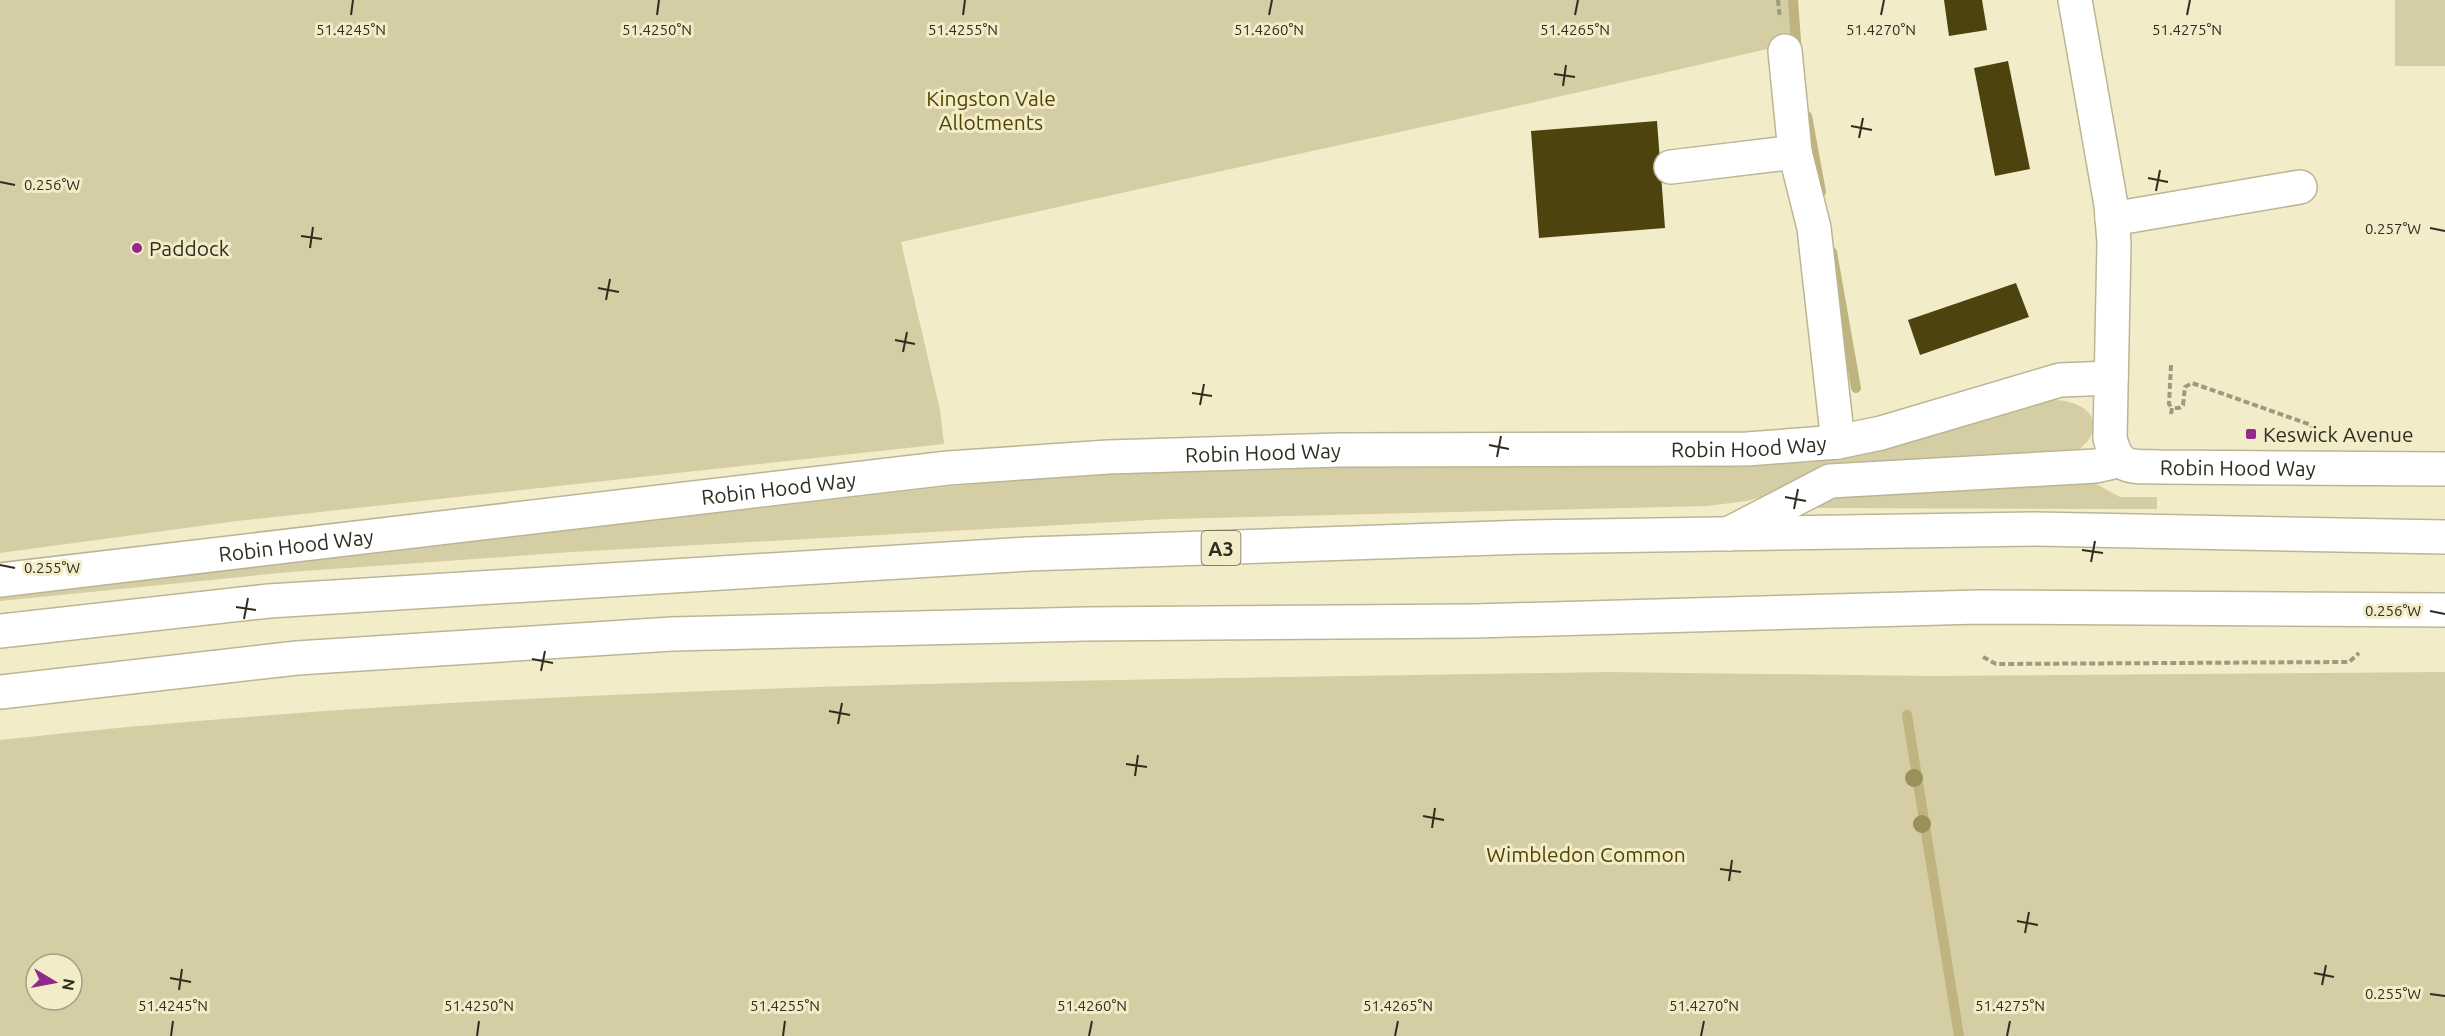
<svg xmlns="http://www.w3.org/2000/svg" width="2445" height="1036" font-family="Ubuntu,sans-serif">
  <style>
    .green { fill: #d5cda4; fill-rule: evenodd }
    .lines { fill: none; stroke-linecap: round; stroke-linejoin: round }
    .stream { stroke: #bfb480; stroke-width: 10 }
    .building { fill: #4d430f }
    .minor-casing { stroke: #bcb594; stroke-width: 36 }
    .highway-casing { stroke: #bcb594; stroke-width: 36 }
    .path { stroke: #9e9980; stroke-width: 4; stroke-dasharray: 6 3; stroke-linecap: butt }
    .minor { stroke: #fff; stroke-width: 33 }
    .highway { stroke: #fff; stroke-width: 33 }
    .tree { fill: #99905a }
    .ticks { fill: none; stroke: #302d20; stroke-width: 2 }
    .poi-dot { fill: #93298c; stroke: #f3ecc9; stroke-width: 2 }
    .labels { text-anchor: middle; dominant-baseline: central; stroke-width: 6; stroke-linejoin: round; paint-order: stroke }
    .shield { fill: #f3ecc9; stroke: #6a6653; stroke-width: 1.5 }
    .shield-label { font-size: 20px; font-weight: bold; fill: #302d20 }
    .park-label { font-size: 21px; fill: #504400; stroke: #f3ecc9 }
    .poi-label { font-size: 21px; fill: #302d20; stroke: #f3ecc9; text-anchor: start }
    .street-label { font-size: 21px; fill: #302d20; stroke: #f3ecc9 }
    .ticks-label { font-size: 15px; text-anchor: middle; fill: #302d20; stroke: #f3ecc9; stroke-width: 6; stroke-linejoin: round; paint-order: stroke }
  </style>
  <rect width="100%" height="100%" fill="#f3ecc9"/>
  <g class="green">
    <path d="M 0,0 L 1792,0 L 1797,32 L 1776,47 C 1485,115 1193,176 901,242 L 940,410 L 944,444 L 237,521 L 0,553 Z"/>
    <rect x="2395" y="0" width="50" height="66"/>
    <path d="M 2053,400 C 2089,400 2111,426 2076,452 L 1779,492 L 1747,501 L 1707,506 L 1168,519 L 572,552 L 290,572 L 0,601 L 0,594 L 944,487 L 1109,471 L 1472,462 L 1807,463 L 1880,450 Z"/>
    <path d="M 2087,479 L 2120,497 L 2157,497 L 2157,509 L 1818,508 L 1825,500 L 1837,493 Z"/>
    <path d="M 1608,672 L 1931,676 L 2445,672 L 2445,1036 L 0,1036 L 0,740 C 533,682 1072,681 1608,672 ZM 36,964 L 72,964 L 72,1000 L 36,1000 Z"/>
  </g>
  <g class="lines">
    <g class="stream">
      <path d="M 1793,0 L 1797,54"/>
      <path d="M 1807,116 L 1821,192"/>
      <path d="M 1832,252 L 1856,388"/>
      <path d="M 1907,715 L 1959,1036"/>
    </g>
  </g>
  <g class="building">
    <path d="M 1944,0 L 1982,0 L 1987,30 L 1949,36 Z"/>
    <path d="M 2008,61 L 2030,169 L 1995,176 L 1974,68 Z"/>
    <path d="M 1657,121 L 1665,228 L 1539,238 L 1531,131 Z"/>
    <path d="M 2016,283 L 2029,317 L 1920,355 L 1908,320 Z"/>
  </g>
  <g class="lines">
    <defs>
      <g id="minor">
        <path id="s1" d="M 2075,0 L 2111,205 L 2114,243 L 2110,438 C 2118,471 2131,466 2160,467 L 2445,469"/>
        <path d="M 1785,51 L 1795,152 L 1814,228 L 1838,442"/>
        <path d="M 1671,167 L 1795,152"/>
        <path d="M 2112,219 L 2300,187"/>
        <path d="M 1728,534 L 1830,481 L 2096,466 L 2118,461"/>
        <path id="s2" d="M 0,580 L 948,468 L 1108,457 L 1340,450 L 1747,449 L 1838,442 L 1881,433 L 2060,380 L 2111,378"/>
      </g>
      <g id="highway">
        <path d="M 0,631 L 269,601 L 1028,554 L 1529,537 L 2035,529 L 2445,537"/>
        <path d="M 0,692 L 297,658 L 672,634 L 1085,624 L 1475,621 L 1978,607 L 2445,610"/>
      </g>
    </defs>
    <use href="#minor" class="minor-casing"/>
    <use href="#highway" class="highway-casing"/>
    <g class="path">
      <path d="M 1778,0 L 1780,18"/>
      <path d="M 2171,365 L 2169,404 L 2172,408"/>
      <path d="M 2171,414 L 2172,408 L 2179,408 L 2183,405 L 2185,387 L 2192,383 L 2311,425 L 2316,432"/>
      <path d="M 1983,657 L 1996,664 L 2349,662 L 2359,653"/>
    </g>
    <use href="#minor" class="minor"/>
    <use href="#highway" class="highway"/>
  </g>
  <g class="tree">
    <circle cx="1914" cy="778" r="9"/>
    <circle cx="1922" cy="824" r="9"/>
  </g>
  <path class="ticks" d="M 351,15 L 353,0M 657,15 L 659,0M 963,15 L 965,0M 1269,15 L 1272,0M 1575,15 L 1578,0M 1881,15 L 1884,0M 2187,15 L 2190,0M 1554,74 L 1575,77M 1563,86 L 1566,65M 1851,126 L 1872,130M 1859,138 L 1863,118M 2148,178 L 2168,182M 0,182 L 15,185M 2156,191 L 2160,170M 2430,228 L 2445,231M 301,236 L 322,239M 310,248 L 313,227M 598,288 L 619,292M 606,300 L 610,279M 895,340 L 915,344M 903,352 L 907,332M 1192,393 L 1212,396M 1200,405 L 1204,384M 1489,445 L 1509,449M 1497,457 L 1501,436M 1785,497 L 1806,501M 1794,509 L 1798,489M 2082,550 L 2103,553M 2091,562 L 2095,541M 0,565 L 15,568M 236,607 L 256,610M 2430,611 L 2445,614M 244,619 L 248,598M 532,659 L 553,663M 541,671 L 545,651M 829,711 L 850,715M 838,724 L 842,703M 1126,764 L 1147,767M 1135,776 L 1138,755M 1423,816 L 1444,820M 1432,828 L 1435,808M 1720,869 L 1741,872M 1729,881 L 1732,860M 2017,921 L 2038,925M 2025,933 L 2029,912M 2314,973 L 2334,977M 170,978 L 191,982M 2322,985 L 2326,965M 179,990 L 182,969M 2430,994 L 2445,996M 171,1036 L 173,1021M 477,1036 L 479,1021M 783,1036 L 785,1021M 1089,1036 L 1092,1021M 1395,1036 L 1398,1021M 1701,1036 L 1704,1021M 2007,1036 L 2010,1021"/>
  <g class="poi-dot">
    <circle cx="137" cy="248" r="6"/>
    <rect x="2245" y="428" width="12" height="12" rx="3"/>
  </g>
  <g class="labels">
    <rect class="shield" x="1201.5" y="531" width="39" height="34" rx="4.5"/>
    <g class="shield-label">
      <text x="1221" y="548">A3</text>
    </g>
    <g class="park-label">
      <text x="991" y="98">Kingston Vale<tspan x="991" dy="24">Allotments</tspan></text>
      <text x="1586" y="854">Wimbledon Common</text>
    </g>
    <g class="poi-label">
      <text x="149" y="248">Paddock</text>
      <text x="2263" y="434">Keswick Avenue</text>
    </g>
    <g class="street-label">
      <text stroke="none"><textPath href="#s2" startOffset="1756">Robin Hood Way</textPath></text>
      <text stroke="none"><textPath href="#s2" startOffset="1270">Robin Hood Way</textPath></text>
      <text stroke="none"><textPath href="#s1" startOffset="585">Robin Hood Way</textPath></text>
      <text stroke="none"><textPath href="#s2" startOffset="784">Robin Hood Way</textPath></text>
      <text stroke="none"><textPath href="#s2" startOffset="298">Robin Hood Way</textPath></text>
    </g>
  </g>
  <g class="ticks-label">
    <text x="351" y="35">51.4245°N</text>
    <text x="657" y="35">51.4250°N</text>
    <text x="963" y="35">51.4255°N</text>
    <text x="1269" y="35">51.4260°N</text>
    <text x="1575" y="35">51.4265°N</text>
    <text x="1881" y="35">51.4270°N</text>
    <text x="2187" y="35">51.4275°N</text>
    <text x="52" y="190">0.256°W</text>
    <text x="2393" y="234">0.257°W</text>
    <text x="52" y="573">0.255°W</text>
    <text x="2393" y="616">0.256°W</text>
    <text x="2393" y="999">0.255°W</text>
    <text x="173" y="1011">51.4245°N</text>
    <text x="479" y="1011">51.4250°N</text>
    <text x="785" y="1011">51.4255°N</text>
    <text x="1092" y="1011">51.4260°N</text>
    <text x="1398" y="1011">51.4265°N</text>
    <text x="1704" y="1011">51.4270°N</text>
    <text x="2010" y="1011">51.4275°N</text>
  </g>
  <g transform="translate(54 982) rotate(100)"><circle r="28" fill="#f3ecc9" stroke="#a5a085" stroke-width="1.5"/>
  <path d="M0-4.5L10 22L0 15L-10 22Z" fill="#93298c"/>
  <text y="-9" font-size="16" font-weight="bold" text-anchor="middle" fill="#302d20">N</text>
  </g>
</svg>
